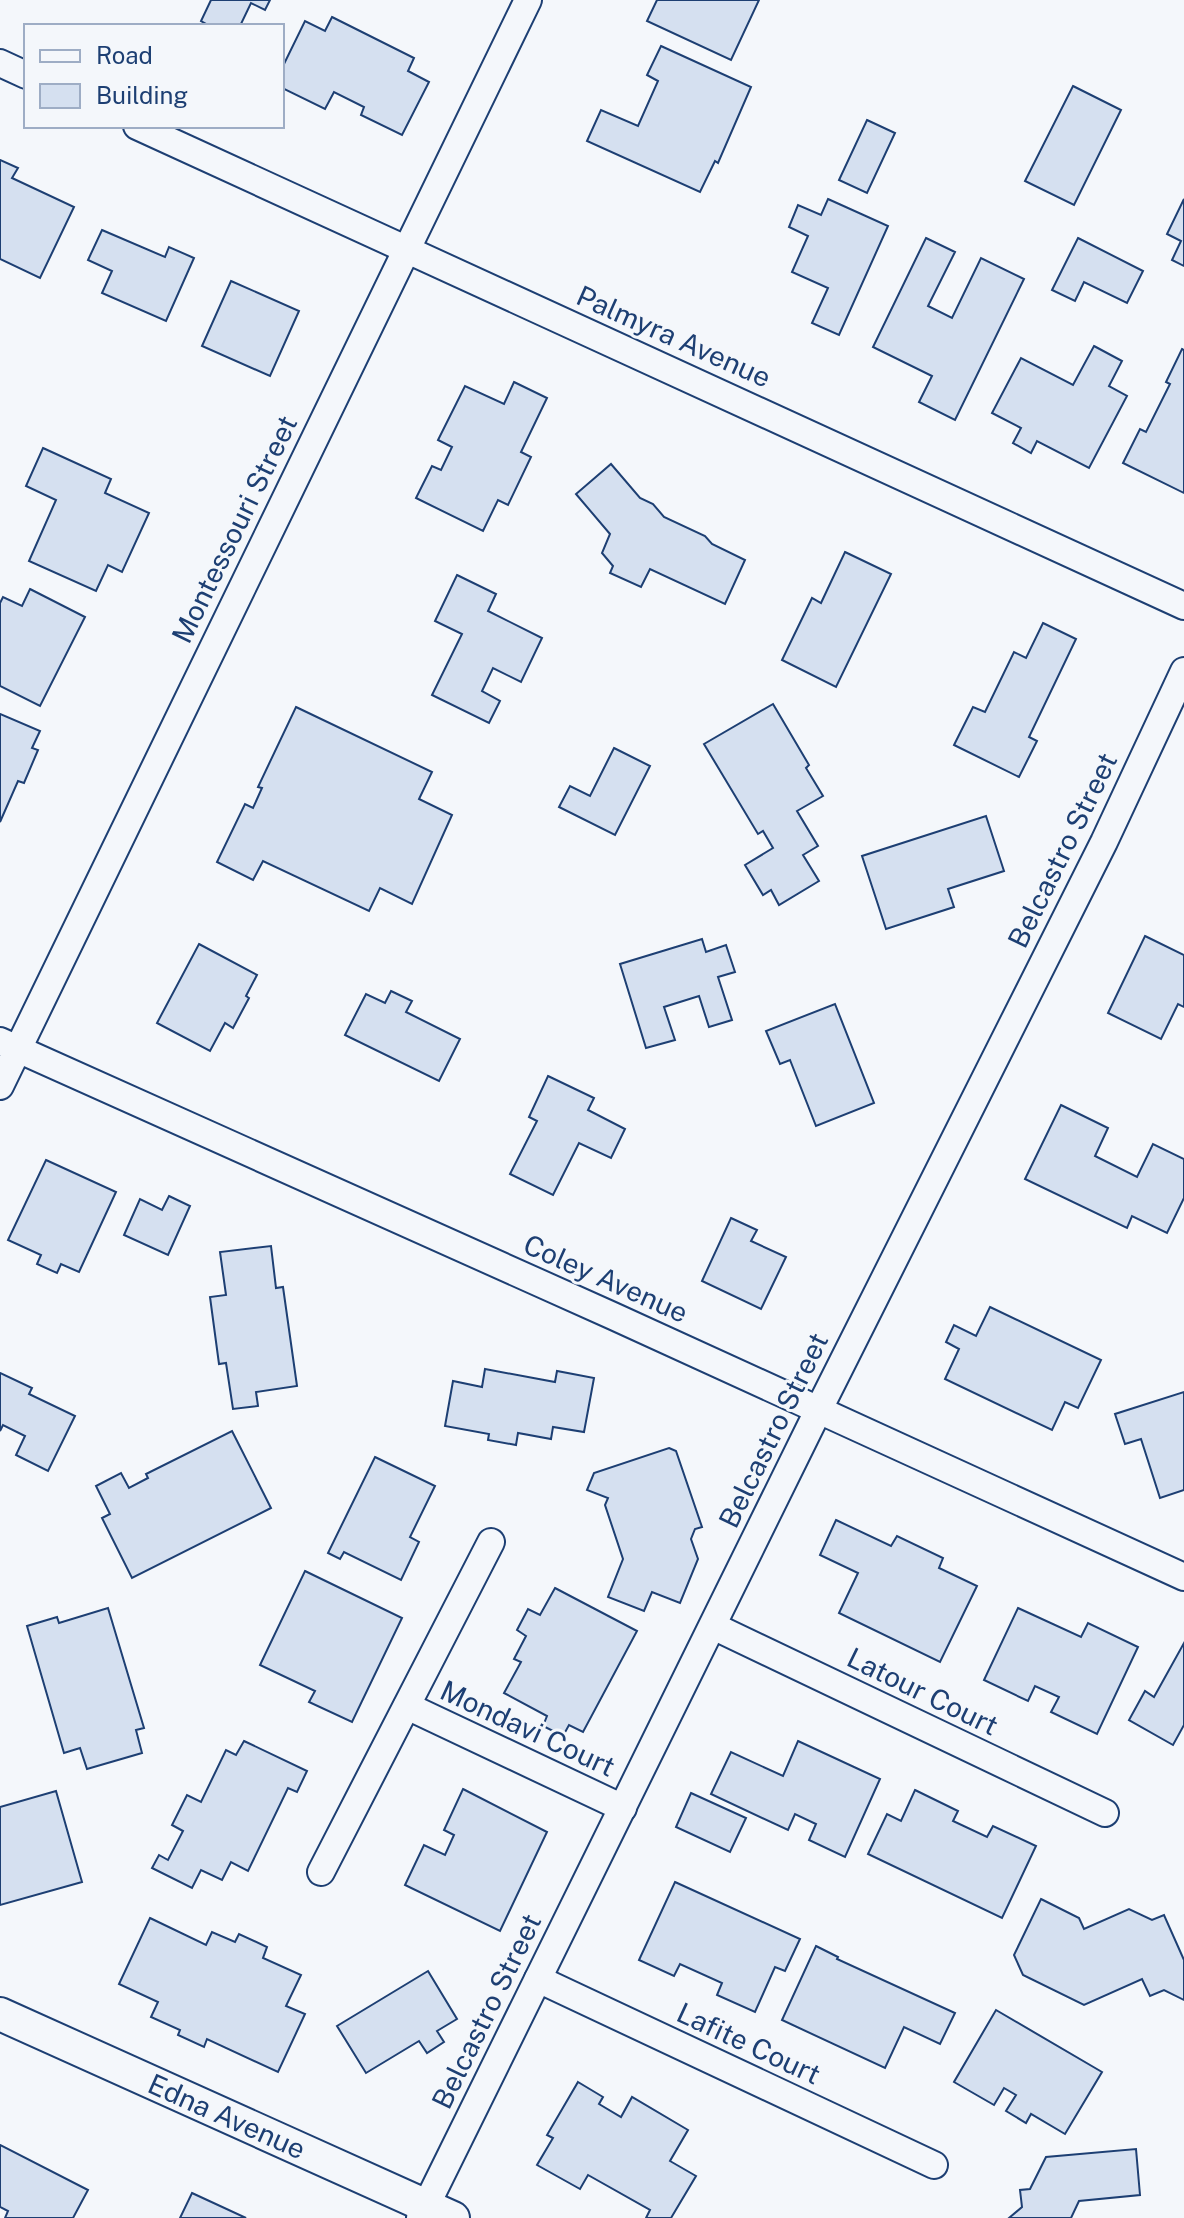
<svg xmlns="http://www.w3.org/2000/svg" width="1184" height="2218" font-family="'Public Sans',sans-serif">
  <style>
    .building { fill: #d5e0f0; stroke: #1d3f73; stroke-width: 2 }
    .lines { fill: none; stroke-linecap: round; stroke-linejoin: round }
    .minor-casing { stroke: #1d3f73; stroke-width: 30 }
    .tertiary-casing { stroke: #1d3f73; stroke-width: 36 }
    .minor { stroke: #f4f7fb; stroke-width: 26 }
    .tertiary { stroke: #f4f7fb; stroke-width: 32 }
    .labels { text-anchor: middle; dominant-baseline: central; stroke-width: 6; stroke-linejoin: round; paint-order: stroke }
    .street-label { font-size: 28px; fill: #1d3f73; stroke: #f4f7fb }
  </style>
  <rect width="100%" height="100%" fill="#f4f7fb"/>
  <g class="building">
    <path d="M 211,0 L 270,0 L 265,10 L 251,3 L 240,26 L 210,26 L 201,21 Z"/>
    <path d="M 657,0 L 759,0 L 731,60 L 647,21 Z"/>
    <path d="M 332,17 L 414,58 L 408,71 L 429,82 L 402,135 L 361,115 L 364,107 L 334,92 L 325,109 L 282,88 L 282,68 L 305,21 L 325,31 Z"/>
    <path d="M 661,46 L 751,87 L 718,163 L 715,161 L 700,192 L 587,141 L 601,110 L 638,126 L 658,81 L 647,75 Z"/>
    <path d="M 1073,86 L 1121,110 L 1074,205 L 1025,181 Z"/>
    <path d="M 867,120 L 895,133 L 867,193 L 839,180 Z"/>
    <path d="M 0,160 L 18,168 L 12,178 L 74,207 L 40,278 L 0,259 Z"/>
    <path d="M 828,199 L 888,226 L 839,335 L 812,323 L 828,288 L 792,272 L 808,236 L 789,227 L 798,205 L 821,215 Z"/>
    <path d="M 1184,199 L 1184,266 L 1172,260 L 1181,241 L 1167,234 Z"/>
    <path d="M 102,230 L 165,257 L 169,247 L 194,258 L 166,321 L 102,293 L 112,271 L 88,260 Z"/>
    <path d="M 926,238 L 955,252 L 928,306 L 952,318 L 981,258 L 1024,279 L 955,420 L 919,402 L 932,376 L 873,347 Z"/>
    <path d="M 1078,238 L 1143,271 L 1127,303 L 1084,282 L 1075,301 L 1052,290 Z"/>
    <path d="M 231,281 L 299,311 L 270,376 L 202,346 Z"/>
    <path d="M 1094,346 L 1122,361 L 1109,386 L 1127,396 L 1089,468 L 1037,441 L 1031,453 L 1013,443 L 1021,428 L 992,413 L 1021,358 L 1073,385 Z"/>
    <path d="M 1182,349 L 1184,350 L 1184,493 L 1123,463 L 1140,429 L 1146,432 L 1170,384 L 1166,382 Z"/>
    <path d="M 514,382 L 547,398 L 521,452 L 531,457 L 508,505 L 498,500 L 483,531 L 416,498 L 432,466 L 441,470 L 452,447 L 438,440 L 465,386 L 504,404 Z"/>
    <path d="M 43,448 L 111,479 L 105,493 L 149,513 L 122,572 L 108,565 L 96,591 L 29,561 L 56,500 L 26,486 Z"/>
    <path d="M 611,464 L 640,498 L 653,504 L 664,517 L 705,536 L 712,544 L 745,560 L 725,604 L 650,569 L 641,587 L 610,573 L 613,566 L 602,553 L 610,534 L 576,494 Z"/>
    <path d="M 845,552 L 891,574 L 836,687 L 782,660 L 812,598 L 821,603 Z"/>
    <path d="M 457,575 L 496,594 L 488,611 L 542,638 L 521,682 L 493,668 L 482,691 L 500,701 L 489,723 L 432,695 L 462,634 L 435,621 Z"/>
    <path d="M 30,589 L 85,617 L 40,706 L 0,686 L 0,603 L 3,597 L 22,606 Z"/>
    <path d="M 1043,623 L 1076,639 L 1029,737 L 1037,741 L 1019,777 L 954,745 L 973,707 L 985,712 L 1014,652 L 1026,658 Z"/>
    <path d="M 773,704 L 809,765 L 806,768 L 823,796 L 797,811 L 818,846 L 803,855 L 819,881 L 779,905 L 771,890 L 763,895 L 745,865 L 773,848 L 763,831 L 758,834 L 704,744 Z"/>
    <path d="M 296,707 L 432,772 L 419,799 L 452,815 L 412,904 L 380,888 L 369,911 L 263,861 L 253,880 L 217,862 L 245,804 L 253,808 L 262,788 L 258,787 Z"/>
    <path d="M 0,714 L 40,731 L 32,748 L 38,750 L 24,783 L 18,781 L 0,822 Z"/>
    <path d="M 614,748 L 650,766 L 615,835 L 559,807 L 570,786 L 590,796 Z"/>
    <path d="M 986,816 L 1004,871 L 948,889 L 954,907 L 886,929 L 862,856 Z"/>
    <path d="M 1145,936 L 1184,955 L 1184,1007 L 1178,1004 L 1161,1039 L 1108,1013 Z"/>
    <path d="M 702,939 L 706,952 L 726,945 L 735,972 L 718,977 L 732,1020 L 709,1027 L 699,996 L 664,1007 L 675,1040 L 646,1048 L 620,964 Z"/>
    <path d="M 199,944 L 257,975 L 246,996 L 249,998 L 233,1028 L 225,1023 L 210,1051 L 157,1023 Z"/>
    <path d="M 391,991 L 412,1001 L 406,1012 L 460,1039 L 439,1081 L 345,1035 L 366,994 L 385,1003 Z"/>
    <path d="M 835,1004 L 874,1103 L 816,1126 L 790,1060 L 780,1064 L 766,1031 Z"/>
    <path d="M 548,1076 L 594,1098 L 588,1110 L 625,1129 L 611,1158 L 579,1143 L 553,1195 L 510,1174 L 537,1121 L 529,1117 Z"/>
    <path d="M 1061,1105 L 1108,1128 L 1095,1156 L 1137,1177 L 1153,1144 L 1184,1159 L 1184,1198 L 1167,1233 L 1132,1216 L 1127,1228 L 1025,1179 Z"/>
    <path d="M 46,1160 L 116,1192 L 79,1272 L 61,1264 L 57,1273 L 37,1264 L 41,1255 L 8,1240 Z"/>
    <path d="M 169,1196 L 190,1206 L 168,1255 L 124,1235 L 140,1199 L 162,1210 Z"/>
    <path d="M 731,1218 L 757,1230 L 751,1241 L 786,1257 L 761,1309 L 702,1281 Z"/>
    <path d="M 271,1246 L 276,1288 L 283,1287 L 297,1386 L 256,1392 L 258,1406 L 233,1409 L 226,1363 L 219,1364 L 210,1297 L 226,1295 L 220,1252 Z"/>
    <path d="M 990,1307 L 1101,1360 L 1078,1408 L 1065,1402 L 1052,1430 L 945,1379 L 959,1349 L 946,1342 L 954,1325 L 976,1336 Z"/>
    <path d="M 485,1369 L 555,1382 L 557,1371 L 594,1378 L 584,1432 L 553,1427 L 551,1439 L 518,1433 L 516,1445 L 488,1440 L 489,1434 L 445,1426 L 453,1381 L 482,1387 Z"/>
    <path d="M 0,1373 L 32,1388 L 29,1394 L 75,1416 L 48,1471 L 16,1455 L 25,1436 L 3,1425 L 0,1431 Z"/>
    <path d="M 1184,1392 L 1184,1490 L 1160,1498 L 1141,1439 L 1125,1444 L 1115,1414 Z"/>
    <path d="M 232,1431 L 271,1508 L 132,1578 L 102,1518 L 110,1514 L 96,1486 L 121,1473 L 129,1488 L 148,1478 L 146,1474 Z"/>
    <path d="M 669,1448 L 676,1451 L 702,1527 L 695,1529 L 691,1539 L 698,1559 L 680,1603 L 652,1592 L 644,1611 L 608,1597 L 623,1559 L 605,1505 L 608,1498 L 587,1490 L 594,1473 Z"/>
    <path d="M 375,1457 L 435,1486 L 410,1537 L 419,1542 L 401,1580 L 344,1552 L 340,1559 L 328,1553 Z"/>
    <path d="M 836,1520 L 891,1546 L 897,1536 L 943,1558 L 939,1568 L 977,1586 L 940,1662 L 839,1613 L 858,1573 L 820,1555 Z"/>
    <path d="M 305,1571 L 402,1618 L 352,1722 L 309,1702 L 315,1691 L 260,1665 Z"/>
    <path d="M 555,1588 L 637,1631 L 583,1732 L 569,1725 L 563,1736 L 543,1726 L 547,1716 L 504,1693 L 521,1662 L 514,1659 L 526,1636 L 517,1630 L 528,1609 L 540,1615 Z"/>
    <path d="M 108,1608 L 144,1728 L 136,1730 L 142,1753 L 87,1769 L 80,1748 L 64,1753 L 27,1626 L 57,1617 L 59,1623 Z"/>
    <path d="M 1018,1608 L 1081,1637 L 1088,1623 L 1138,1647 L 1097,1734 L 1051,1712 L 1059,1697 L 1035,1686 L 1028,1701 L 984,1680 Z"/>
    <path d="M 1184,1643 L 1184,1725 L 1173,1745 L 1129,1720 L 1145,1691 L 1154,1697 Z"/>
    <path d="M 244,1741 L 307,1771 L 297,1792 L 288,1788 L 248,1871 L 231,1862 L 222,1880 L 201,1870 L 192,1888 L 152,1868 L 159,1855 L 168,1860 L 183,1831 L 172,1825 L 187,1795 L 201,1802 L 226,1750 L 236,1755 Z"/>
    <path d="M 798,1741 L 880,1779 L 845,1857 L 809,1840 L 816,1824 L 795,1814 L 788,1830 L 711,1794 L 731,1752 L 783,1776 Z"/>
    <path d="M 463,1789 L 547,1832 L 500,1931 L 405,1885 L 424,1845 L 445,1855 L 454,1835 L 444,1830 Z"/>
    <path d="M 915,1790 L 958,1811 L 953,1821 L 987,1837 L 993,1826 L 1036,1846 L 1002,1918 L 868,1854 L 887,1814 L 901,1821 Z"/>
    <path d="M 56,1791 L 82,1882 L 0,1905 L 0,1807 Z"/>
    <path d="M 691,1793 L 746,1818 L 730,1852 L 676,1827 Z"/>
    <path d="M 675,1882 L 800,1939 L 785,1971 L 775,1967 L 755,2012 L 717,1995 L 722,1983 L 680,1964 L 674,1976 L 639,1960 Z"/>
    <path d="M 1041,1899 L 1079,1918 L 1084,1929 L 1129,1909 L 1152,1920 L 1164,1915 L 1184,1960 L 1184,2000 L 1164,1990 L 1150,1996 L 1142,1979 L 1084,2005 L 1023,1975 L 1014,1955 Z"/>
    <path d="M 150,1918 L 206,1945 L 212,1932 L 235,1942 L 239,1934 L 267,1947 L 263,1958 L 301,1975 L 286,2006 L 305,2014 L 278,2072 L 207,2039 L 204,2047 L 178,2035 L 180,2030 L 151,2017 L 158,2002 L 119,1984 Z"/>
    <path d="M 816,1946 L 838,1957 L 837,1959 L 955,2013 L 940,2044 L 904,2027 L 885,2068 L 782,2020 Z"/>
    <path d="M 428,1971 L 457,2019 L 437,2031 L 444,2042 L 427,2053 L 419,2041 L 366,2073 L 337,2026 Z"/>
    <path d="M 996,2010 L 1102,2072 L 1065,2134 L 1031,2114 L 1026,2123 L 1006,2111 L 1016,2095 L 1004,2088 L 994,2105 L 954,2082 Z"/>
    <path d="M 578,2082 L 603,2097 L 599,2104 L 621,2117 L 632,2097 L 688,2130 L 670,2161 L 696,2176 L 671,2218 L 646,2218 L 650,2210 L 588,2175 L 580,2189 L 537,2165 L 553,2138 L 547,2135 Z"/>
    <path d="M 0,2145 L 88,2190 L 73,2218 L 5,2218 L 8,2211 L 0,2207 Z"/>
    <path d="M 1136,2149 L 1140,2195 L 1079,2201 L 1071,2218 L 1009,2218 L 1022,2207 L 1020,2190 L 1030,2189 L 1046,2157 Z"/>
    <path d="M 192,2193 L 246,2218 L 180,2218 Z"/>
  </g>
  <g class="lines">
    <defs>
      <g id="minor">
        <path d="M 0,63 L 26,75"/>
        <path d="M 137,126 L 1184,606"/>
        <path d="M 0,1041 L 613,1316 L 1184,1577"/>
        <path d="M 0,1086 L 528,0"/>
        <path d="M 713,1626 L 1105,1813"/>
        <path d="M 407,1706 L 623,1808"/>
        <path d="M 321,1872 L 491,1542"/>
        <path d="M 538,1979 L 934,2165"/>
        <path d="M 420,2218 L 819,1409 L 1104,842 L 1184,671"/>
      </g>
      <path id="tertiary" d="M 0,2014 L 453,2218"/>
    </defs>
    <use href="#minor" class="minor-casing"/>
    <use href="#tertiary" class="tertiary-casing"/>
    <use href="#minor" class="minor"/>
    <use href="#tertiary" class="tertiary"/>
  </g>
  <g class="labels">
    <g class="street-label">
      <text transform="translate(674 336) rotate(24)">Palmyra Avenue</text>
      <text transform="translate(234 529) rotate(-64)">Montessouri Street</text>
      <text transform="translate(1062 850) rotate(-64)">Belcastro Street</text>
      <text transform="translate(606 1278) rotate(24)">Coley Avenue</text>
      <text transform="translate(773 1430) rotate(-64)">Belcastro Street</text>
      <text transform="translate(923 1691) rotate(26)">Latour Court</text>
      <text transform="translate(528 1728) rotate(25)">Mondavi Court</text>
      <text transform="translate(486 2011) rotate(-64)">Belcastro Street</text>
      <text transform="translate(749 2043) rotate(25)">Lafite Court</text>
      <text transform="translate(227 2116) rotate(24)">Edna Avenue</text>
    </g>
  </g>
  <rect x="24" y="24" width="260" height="104" fill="#f4f7fb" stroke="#9eadc5" stroke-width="2"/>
  <rect x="40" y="50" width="40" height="12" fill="#f4f7fb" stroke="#9eadc5" stroke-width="2"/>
  <text x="96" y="64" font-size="24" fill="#1d3f73">Road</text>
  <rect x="40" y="84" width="40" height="24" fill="#d5e0f0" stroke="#9eadc5" stroke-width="2"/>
  <text x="96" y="104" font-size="24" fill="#1d3f73">Building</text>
</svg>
